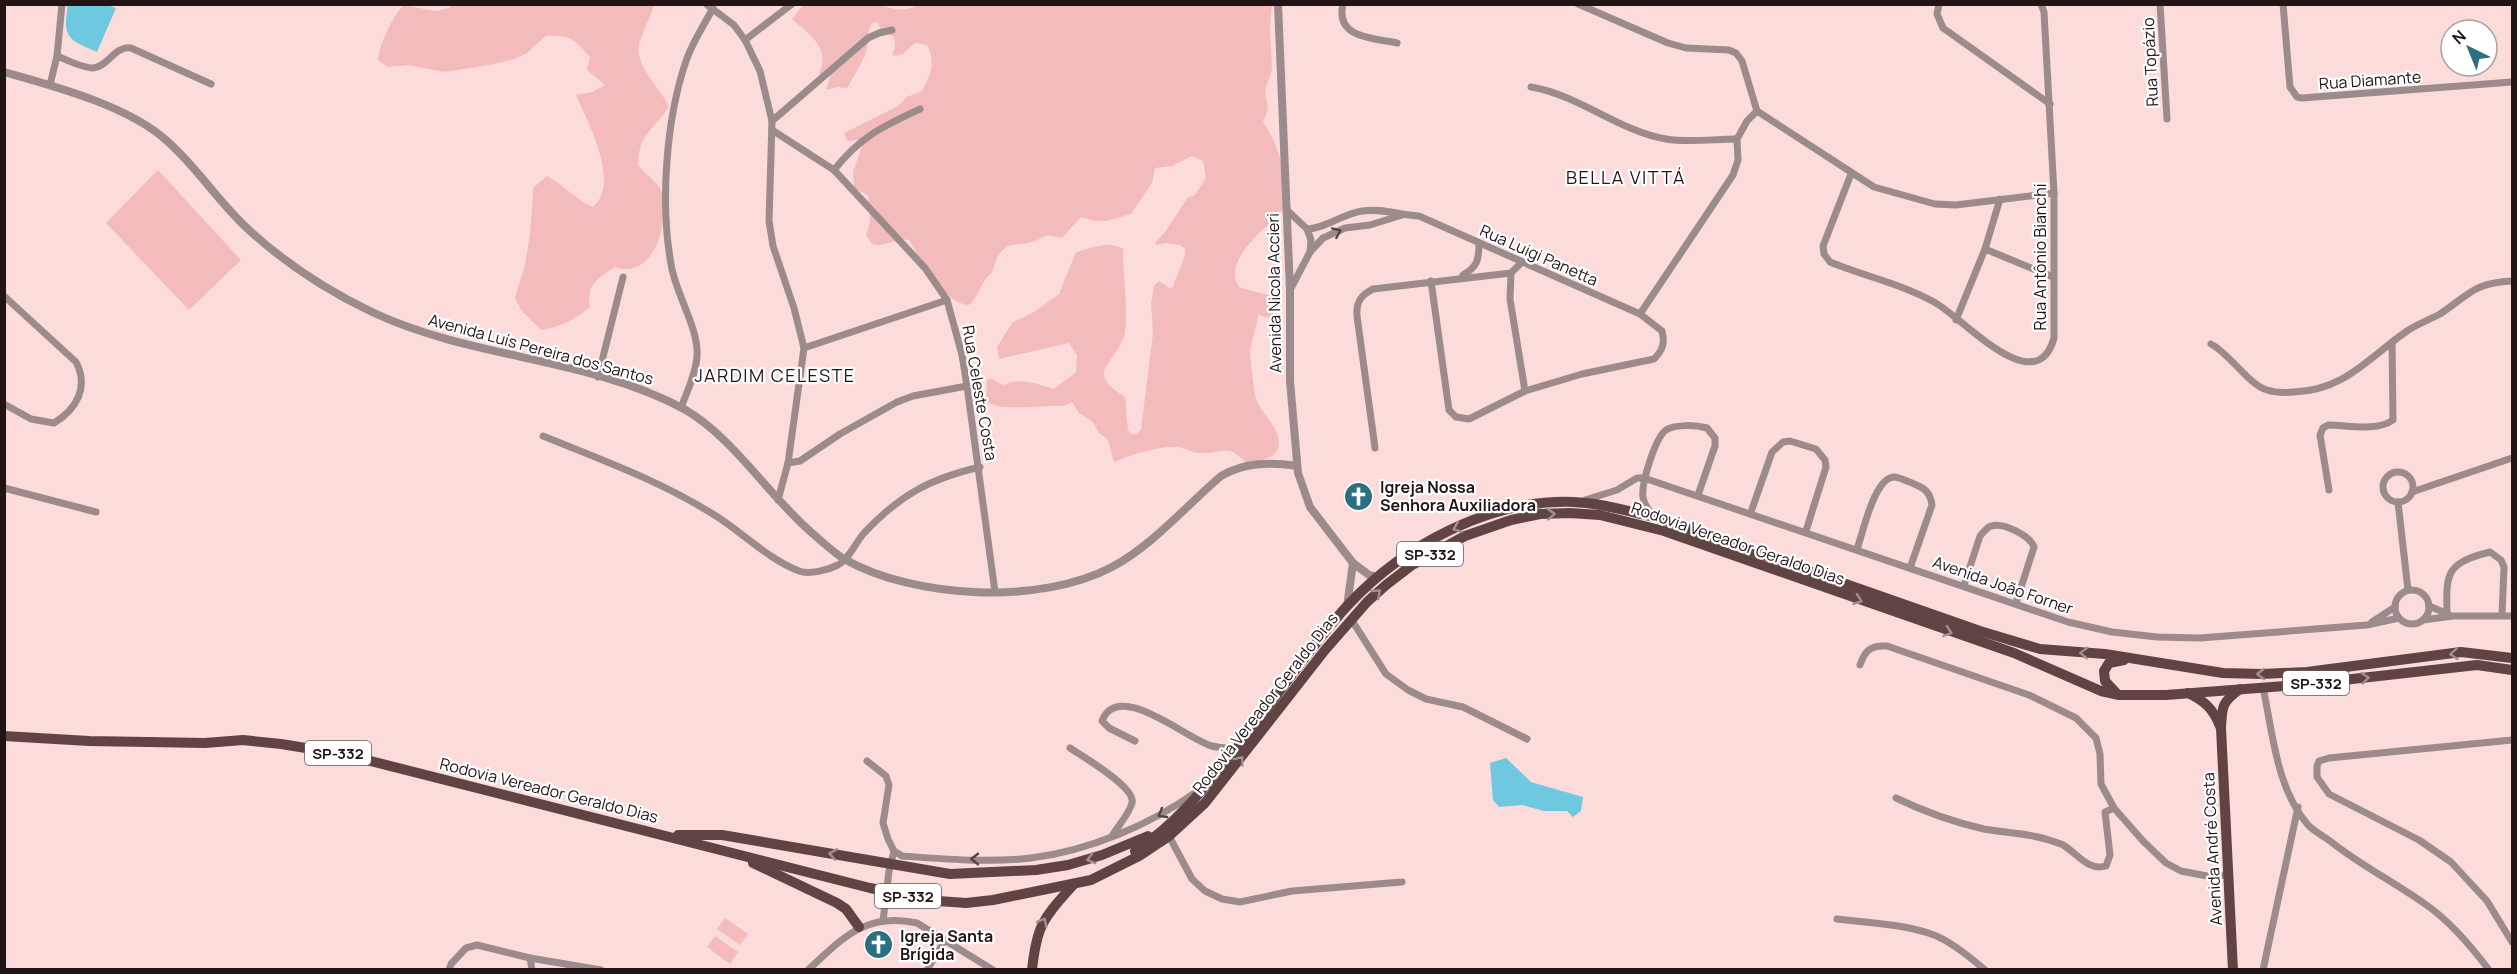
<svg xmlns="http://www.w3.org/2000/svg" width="2517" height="974" font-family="Manrope,sans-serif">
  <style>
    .green { fill: #f4bbbc }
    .water { fill: #6dc8e0 }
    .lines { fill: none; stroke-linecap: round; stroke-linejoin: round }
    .minor { stroke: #9c8b8b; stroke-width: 7 }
    .tertiary { stroke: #9c8b8b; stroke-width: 8 }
    .primary { stroke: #604444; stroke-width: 10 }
    .oneway { stroke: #534444 }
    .oneway2 { stroke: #a08f8f }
    .labels { text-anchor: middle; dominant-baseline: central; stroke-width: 4.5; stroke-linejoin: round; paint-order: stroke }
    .shield { fill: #fff; stroke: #645a5b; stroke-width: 1.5 }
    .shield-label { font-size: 15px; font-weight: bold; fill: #221415 }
    .street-label { font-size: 16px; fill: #221415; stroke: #fff }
    .poi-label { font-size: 16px; font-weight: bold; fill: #221415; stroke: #fff; text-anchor: start }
    .neighbourhood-label { font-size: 18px; letter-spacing: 1.5px; fill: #221415; stroke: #fff }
  </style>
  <rect width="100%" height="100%" fill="#fcdbdb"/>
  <g class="green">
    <path d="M 451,4 L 654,5 C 650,18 643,31 639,44 C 634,64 661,90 669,106 C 653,132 639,132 638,165 C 645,175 658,181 662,193 C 665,200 663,209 663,216 C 662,237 653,265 629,269 C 625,270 619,268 615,267 C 598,278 586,285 590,307 C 575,320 560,327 541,330 L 521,310 L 515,298 C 517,289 520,281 523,272 C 530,245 532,216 533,188 L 547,176 C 564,185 576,200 593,207 C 621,182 588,123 576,95 L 592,92 L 605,85 L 587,70 L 590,57 C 574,39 571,35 546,36 L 527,53 L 515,59 L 489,65 L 445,72 L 408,65 L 388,67 L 378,60 C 379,45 393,15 404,5 L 435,11 L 449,8 Z"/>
    <path d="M 804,4 L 882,5 C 894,10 907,12 919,4 L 1272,5 L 1270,27 L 1272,70 L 1265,90 L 1268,110 L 1263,122 C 1281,148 1286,176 1286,207 C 1270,226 1220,259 1239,287 L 1271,296 L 1277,303 L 1273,319 L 1258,315 C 1257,327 1252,339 1250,351 C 1250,358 1254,391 1256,398 C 1260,413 1279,426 1279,443 C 1278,460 1258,461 1246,463 C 1227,442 1224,454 1200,453 C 1192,453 1186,448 1178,447 C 1157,446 1133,454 1114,462 L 1108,440 L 1099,433 L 1093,422 L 1079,413 L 1072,402 L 1064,406 C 1045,404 999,413 986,401 L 987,379 L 992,379 L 1003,385 C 1021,377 1036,384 1054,389 L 1076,372 L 1077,355 L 1069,343 L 999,359 L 997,347 L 1012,323 L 1034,312 L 1059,294 L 1076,252 C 1090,248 1109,240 1123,249 C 1123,276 1128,306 1125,333 C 1123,346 1103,367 1104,374 C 1105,385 1117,391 1125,397 L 1128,430 L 1131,434 L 1136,434 L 1141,430 L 1153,333 L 1151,303 L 1154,286 L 1159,281 L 1169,288 L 1173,287 C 1176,276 1187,257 1185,248 L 1180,245 L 1166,243 L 1156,245 L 1155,243 L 1165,232 L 1188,197 L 1194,196 L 1206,178 L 1203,161 L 1192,156 L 1172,166 L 1155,168 L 1152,183 L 1131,214 L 1107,221 L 1095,221 L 1081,217 L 1062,238 L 1046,235 C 1019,254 1003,230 992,273 C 980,281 981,295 969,305 C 944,304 921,260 909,240 C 896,237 885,248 872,244 L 866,235 L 870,223 L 868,195 L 851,187 L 854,184 L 853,172 L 863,144 L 859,140 L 847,141 L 844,133 L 898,106 L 907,97 L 922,91 C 931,74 936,63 927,45 L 915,43 L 903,54 L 894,56 L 892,54 L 895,47 L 894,37 L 881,31 L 878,22 L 872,23 C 866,32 869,42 866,53 C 865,56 849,86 847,88 L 837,87 L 826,90 L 830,77 L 819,74 C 831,48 810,35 792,19 Z"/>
    <path d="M 158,170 L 241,260 L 189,310 L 106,223 Z"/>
    <path d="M 725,918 L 748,934 L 740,945 L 717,929 Z"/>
    <path d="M 715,936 L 738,952 L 730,964 L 707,947 Z"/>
  </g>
  <g class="water">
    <path d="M 68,5 L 107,5 L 116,8 L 97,52 C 68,40 62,37 68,5 Z"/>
    <path d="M 1506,758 L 1531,782 L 1583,797 L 1581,811 L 1573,817 L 1567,811 L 1544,811 L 1522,805 L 1499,807 L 1493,800 L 1490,763 Z"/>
  </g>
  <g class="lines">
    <g class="minor">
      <path d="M 706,4 L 734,25 L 745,40 L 760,71 L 772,121 L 769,221 L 773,246 L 794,308 L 804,348 L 788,463"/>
      <path d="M 1343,4 C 1335,38 1372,38 1397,43"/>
      <path d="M 1578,4 L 1668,43 L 1686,48 L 1729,50 L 1736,53 L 1742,61 L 1757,111 L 1874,187 L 1935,204 L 1956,205 L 2054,193"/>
      <path d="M 1939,4 L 1937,14 L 1943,28 L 2050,104"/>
      <path d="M 2160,4 L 2167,119"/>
      <path d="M 2283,4 L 2290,87 L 2297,97 L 2302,98 L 2512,82"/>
      <path d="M 745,40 L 792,4"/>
      <path d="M 57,56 C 67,60 82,68 93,68 C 109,66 114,46 131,48 L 211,84"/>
      <path d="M 50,85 L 57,56 L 62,4"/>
      <path d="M 1531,87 C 1579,95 1619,131 1666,139 C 1689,143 1714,139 1737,139"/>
      <path d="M 772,121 L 868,38 L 879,33 L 892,30"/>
      <path d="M 772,130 L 834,170 L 925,268 L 947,300 L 962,355 L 967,386 L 995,592"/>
      <path d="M 834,170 C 861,136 882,127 920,109"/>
      <path d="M 1851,174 L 1823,246 L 1824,254 L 1830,262 C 1864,276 1902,284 1934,302 C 1961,316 2036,403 2054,338 L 2054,193 L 2044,12 L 2041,4"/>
      <path d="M 1288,211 L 1307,229 C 1327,228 1342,214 1362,211 C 1383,208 1398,215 1419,216 L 1640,314 L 1662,331 C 1665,343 1663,350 1654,359 L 1582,374 L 1525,391 L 1469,419 L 1456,417 L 1449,410 L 1431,281"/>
      <path d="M 1307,229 L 1311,240 L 1310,252"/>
      <path d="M 1985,249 L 2053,277"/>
      <path d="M 1511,273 L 1510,299 L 1525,391"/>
      <path d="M 1463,275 C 1477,267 1479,260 1479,244"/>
      <path d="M 1290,290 L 1310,252 L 1323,238 L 1345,228 L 1370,225 L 1402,215"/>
      <path d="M 4,296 L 76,362 C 89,387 77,409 54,423 L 31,419 L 4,404"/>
      <path d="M 1640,314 L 1733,175 L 1738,160 L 1737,139 L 1747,121 L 1757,111"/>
      <path d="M 1956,320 L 1985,249 L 2000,199"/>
      <path d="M 2211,344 C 2230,354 2249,385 2267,390 C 2276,393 2284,393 2294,392 C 2345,390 2368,358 2407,331 C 2417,324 2429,320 2440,314 C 2470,294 2473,283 2512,281"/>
      <path d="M 804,348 L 947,300"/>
      <path d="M 598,377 L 623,277"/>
      <path d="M 681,408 C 687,391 696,374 697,356 C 699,328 675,293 671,264 C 660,203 666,120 686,61 C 692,43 704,25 713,8"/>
      <path d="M 543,436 C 602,460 661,481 716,516 C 743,533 768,559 799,571 C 809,575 828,570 838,565 C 849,559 856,542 864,533 C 900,495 929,479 980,467"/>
      <path d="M 1375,448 L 1357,316 C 1356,302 1361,295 1373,289 L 1511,273 L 1522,262"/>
      <circle cx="2398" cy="487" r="15"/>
      <path d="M 4,488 L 96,512"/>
      <path d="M 2329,490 L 2320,435 L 2323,428 L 2328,425 C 2347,425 2376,432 2393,420 L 2392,342"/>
      <path d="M 2412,492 L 2512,458"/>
      <path d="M 778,500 L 788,463 L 800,461 L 840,434 L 897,402 L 913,396 L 967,386"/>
      <path d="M 1585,500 L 1617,490 L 1637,478 L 1644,478 L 2068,622 L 2112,632 L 2157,637 L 2200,638 L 2367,625 L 2399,618"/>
      <path d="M 2398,502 L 2408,590"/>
      <path d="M 1751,512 L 1772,452 L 1783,442 L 1790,441 L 1816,449 L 1825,460 L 1826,467 L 1806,531"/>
      <path d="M 1654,517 C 1649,511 1644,504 1643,497 C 1641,484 1655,438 1666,430 C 1676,424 1696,425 1707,428 L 1715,438 L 1715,446 L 1698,495"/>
      <path d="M 1857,549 C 1863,533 1874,478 1894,477 C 1899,477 1906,481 1912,483 C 1924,488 1930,491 1932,505 L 1910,568"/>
      <path d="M 1964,585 L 1980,536 C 1983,533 1987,527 1991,526 C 2004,522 2030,536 2034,547 L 2016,603"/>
      <circle cx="2412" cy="607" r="17"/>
      <path d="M 2429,606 L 2448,614"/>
      <path d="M 2447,613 C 2446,573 2446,563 2490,552 L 2501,560 L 2504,567 L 2502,615"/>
      <path d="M 1351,619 L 1386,674 L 1408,690 L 1426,699 L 1463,707 L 1527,739"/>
      <path d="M 2423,620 L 2453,616 L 2512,616"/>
      <path d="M 2372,622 L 2395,607"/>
      <path d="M 1860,665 C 1865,650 1871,645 1887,646 L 2029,695 L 2076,718 L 2096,738 L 2100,754 L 2101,784 L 2114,808 L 2143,841 L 2166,863 L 2181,871 L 2207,876 L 2227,875"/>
      <path d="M 2263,688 C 2273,733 2276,788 2308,825 C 2314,831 2323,836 2330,841 C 2360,865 2394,882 2425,904 C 2450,921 2471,946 2489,970"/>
      <path d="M 2512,740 L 2329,758 L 2319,761 L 2317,766 L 2317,777 L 2329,794 L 2419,840 L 2451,862 L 2487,901 L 2512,942"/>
      <path d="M 1135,741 L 1109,728 L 1102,721 C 1118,679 1186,739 1212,746 C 1220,748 1228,748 1236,749"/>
      <path d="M 1070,748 C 1083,757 1136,787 1132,803 C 1129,814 1118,826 1112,836"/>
      <path d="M 867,761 L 886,776 L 889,785 L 883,823 L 888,839 L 894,851 L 889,871 L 883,921"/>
      <path d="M 1896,798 C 1925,812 1953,822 1984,829 C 2006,833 2028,833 2049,840 C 2054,842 2061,843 2066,847 C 2078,855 2089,871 2106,866 L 2110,855 L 2105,812 L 2114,808"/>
      <path d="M 1169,836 L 1192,879 L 1205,891 L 1222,899 L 1240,902 L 1292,891 L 1402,882"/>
      <path d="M 894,851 L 902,856 C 945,859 989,863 1031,858 C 1088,851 1150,825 1196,792"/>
      <path d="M 1837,919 C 1869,923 1904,924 1934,935 C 1952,942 1970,957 1985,970"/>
      <path d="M 530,958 L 532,970"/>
      <path d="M 449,970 L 451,964 L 466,948 L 477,945 L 530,958 L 601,970"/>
      <path d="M 808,970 C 843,938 865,912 917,923 L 993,970"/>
      <path d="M 927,970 L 945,940"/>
      <path d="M 2263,970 L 2298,807"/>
    </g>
    <g class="tertiary">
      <path d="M 1278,4 L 1290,290 L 1290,381 L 1298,473 L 1310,507 L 1353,563 L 1369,575 L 1378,577"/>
      <path d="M 4,72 C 54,86 129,106 167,141 C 197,167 219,203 249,230 C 285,263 328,291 372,312 C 471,359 588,357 684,409 C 732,436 769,496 811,532 C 821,541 833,552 844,559 C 915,599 1040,605 1112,567 C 1153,545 1186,506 1221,476 C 1245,462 1270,462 1297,466"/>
      <path d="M 1347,607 L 1353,563"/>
    </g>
    <g class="primary">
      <path d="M 2188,693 C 2205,701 2213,709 2220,726"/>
      <path d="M 2117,694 L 2105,681 L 2104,671 L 2109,663 L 2124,660"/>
      <path d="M 4,736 L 89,741 L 205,743 L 243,740 L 281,744 L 343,754 L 870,888 L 938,901 L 966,903 L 993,900 L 1091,880 L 1139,856 L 1169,836 L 1205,803 L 1325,650 L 1367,602 L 1386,585 L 1412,565 L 1465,536 L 1511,520 L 1540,514 L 1570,513 L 1600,515 L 1664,531 L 2014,653 L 2101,691 L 2119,695 L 2166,695 L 2299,685 L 2477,665 L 2512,670"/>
      <path d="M 678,835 L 722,835 L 950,874 L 1036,870 L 1068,865 L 1102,855 L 1148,836"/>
      <path d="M 1135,851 C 1179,823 1210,781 1242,741 C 1277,697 1310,646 1348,605 C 1404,545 1490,499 1573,502 C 1601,503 1627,511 1654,517 L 1980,631 L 2040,649 L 2105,654 L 2223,673 L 2262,674 L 2307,672 L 2461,652 L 2512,658"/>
      <path d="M 753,863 L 837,903 L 846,909 L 859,927"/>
      <path d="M 1032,970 C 1037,923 1044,918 1074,884"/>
      <path d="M 2233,970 L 2221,728 C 2222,706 2222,702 2240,689"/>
    </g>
  </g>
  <defs><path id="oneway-chevron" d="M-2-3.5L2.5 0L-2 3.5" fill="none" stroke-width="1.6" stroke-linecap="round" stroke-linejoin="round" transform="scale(1.5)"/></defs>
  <g class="oneway">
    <use href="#oneway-chevron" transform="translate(1337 232) rotate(-23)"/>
    <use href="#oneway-chevron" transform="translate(1162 814) rotate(150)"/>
    <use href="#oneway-chevron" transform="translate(975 859) rotate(-180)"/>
  </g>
  <g class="oneway2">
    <use href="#oneway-chevron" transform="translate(1551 514) rotate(-3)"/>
    <use href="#oneway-chevron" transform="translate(1457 528) rotate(158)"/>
    <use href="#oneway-chevron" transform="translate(1377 593) rotate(-41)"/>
    <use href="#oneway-chevron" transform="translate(1858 600) rotate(20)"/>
    <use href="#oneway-chevron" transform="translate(1948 632) rotate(19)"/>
    <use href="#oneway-chevron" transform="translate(2084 653) rotate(-178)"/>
    <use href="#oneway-chevron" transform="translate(2454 654) rotate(175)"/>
    <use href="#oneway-chevron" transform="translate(2261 674) rotate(-180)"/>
    <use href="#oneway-chevron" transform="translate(2365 678) rotate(-6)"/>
    <use href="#oneway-chevron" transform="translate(1240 760) rotate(-52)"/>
    <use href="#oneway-chevron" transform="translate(833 854) rotate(-170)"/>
    <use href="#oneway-chevron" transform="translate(1091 859) rotate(164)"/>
    <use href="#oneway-chevron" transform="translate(1043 922) rotate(-62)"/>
  </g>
  <defs>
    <symbol id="church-disc" viewBox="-11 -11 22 22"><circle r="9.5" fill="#2c6f81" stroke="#fff"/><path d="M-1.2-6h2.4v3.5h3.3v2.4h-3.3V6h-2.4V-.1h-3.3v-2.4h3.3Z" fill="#fff"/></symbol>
  </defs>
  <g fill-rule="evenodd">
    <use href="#church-disc" x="1342" y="480" width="33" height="33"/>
    <use href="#church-disc" x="862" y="928" width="33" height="33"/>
  </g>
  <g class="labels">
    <g class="shield">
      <rect x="1397" y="542" width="66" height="24" rx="4.5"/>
      <rect x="2283" y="671" width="66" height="24" rx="4.5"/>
      <rect x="305" y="741" width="66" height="24" rx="4.5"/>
      <rect x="875" y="884" width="66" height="24" rx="4.5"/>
    </g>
    <g class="shield-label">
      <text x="1430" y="554">SP-332</text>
      <text x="2316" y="683">SP-332</text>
      <text x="338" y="753">SP-332</text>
      <text x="908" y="896">SP-332</text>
    </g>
    <g class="street-label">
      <text transform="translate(2150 62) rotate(-93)">Rua Topázio</text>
      <text transform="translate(2370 80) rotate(-4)">Rua Diamante</text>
      <text transform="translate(1539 255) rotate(24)">Rua Luigi Panetta</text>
      <text transform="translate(2040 257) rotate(-90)">Rua Antônio Bianchi</text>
      <text transform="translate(1274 293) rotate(-91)">Avenida Nicola Accieri</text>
      <text transform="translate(541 349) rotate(15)">Avenida Luís Pereira dos Santos</text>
      <text transform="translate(980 393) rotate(80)">Rua Celeste Costa</text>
      <text transform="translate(1738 543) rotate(19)">Rodovia Vereador Geraldo Dias</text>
      <text transform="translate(2003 585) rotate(19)">Avenida João Forner</text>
      <text transform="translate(1265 703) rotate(-52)">Rodovia Vereador Geraldo Dias</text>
      <text transform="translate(549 790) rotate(14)">Rodovia Vereador Geraldo Dias</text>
      <text transform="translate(2212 849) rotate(-93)">Avenida André Costa</text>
    </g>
    <g class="poi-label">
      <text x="1380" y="487">Igreja Nossa<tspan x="1380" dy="18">Senhora Auxiliadora</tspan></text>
      <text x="900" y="936">Igreja Santa<tspan x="900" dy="18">Brígida</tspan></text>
    </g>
    <g class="neighbourhood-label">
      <text x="1626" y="177">BELLA VITTÁ</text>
      <text x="775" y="375">JARDIM CELESTE</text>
    </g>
  </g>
  <rect width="2517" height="974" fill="none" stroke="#221415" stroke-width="12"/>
  <g transform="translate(2469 48) rotate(317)"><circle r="28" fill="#ffffff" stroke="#a7a1a1" stroke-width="1.5"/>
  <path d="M0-4.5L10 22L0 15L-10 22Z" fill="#2c6f81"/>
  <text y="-9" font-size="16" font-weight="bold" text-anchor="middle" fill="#221415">N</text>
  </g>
</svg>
